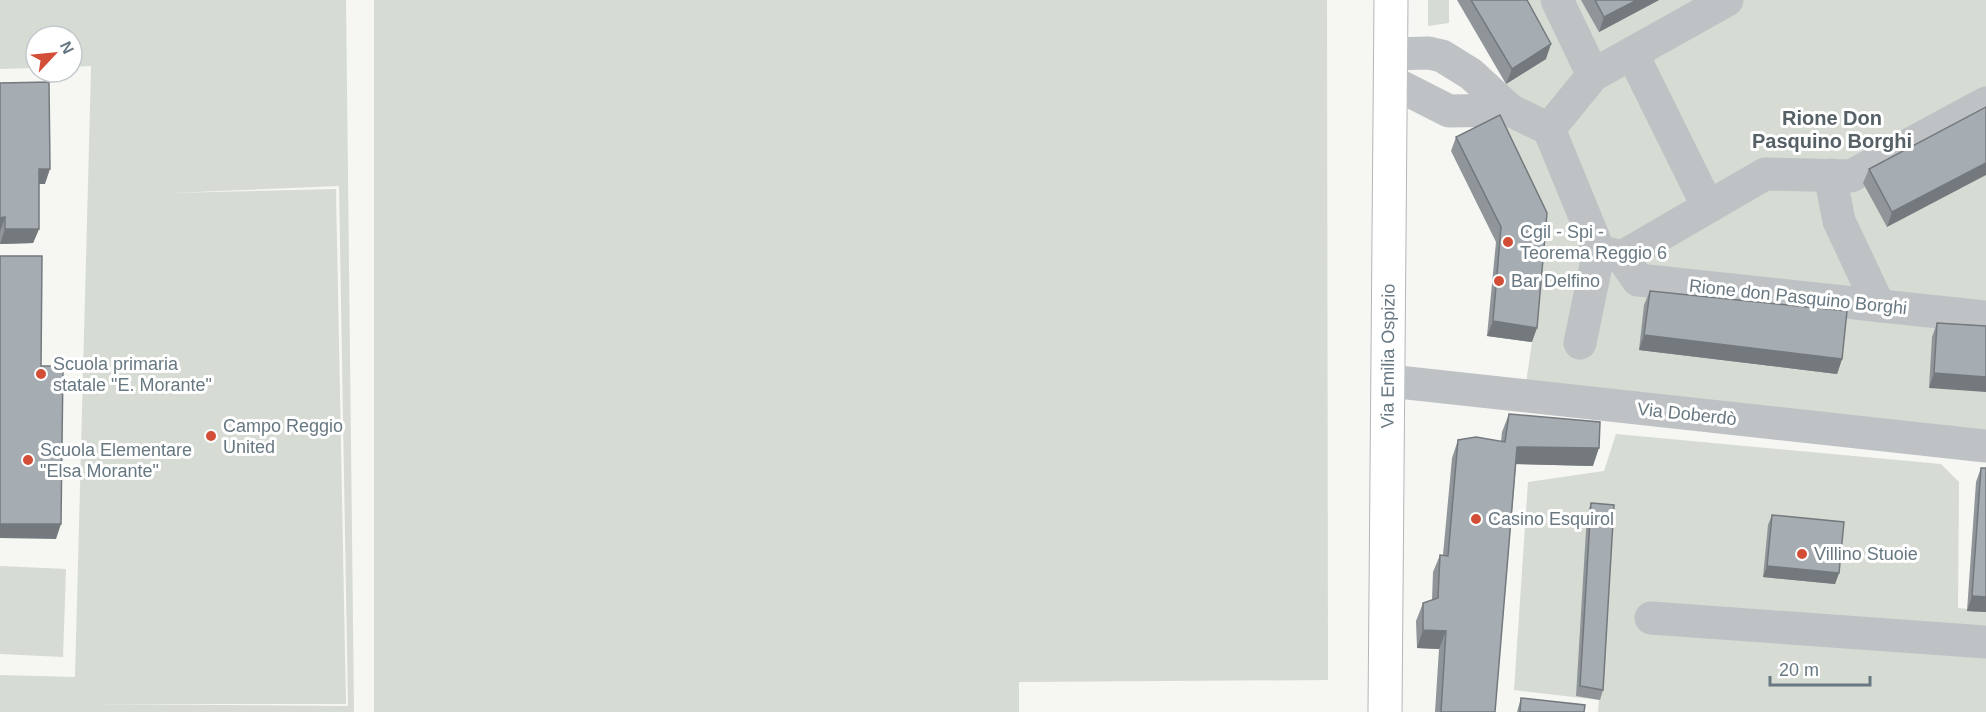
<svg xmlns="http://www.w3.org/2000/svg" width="1986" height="712" font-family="Arial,sans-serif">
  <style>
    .green { fill: #d6dbd3; fill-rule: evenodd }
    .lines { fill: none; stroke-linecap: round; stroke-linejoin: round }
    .major-casing { stroke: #b2b6b9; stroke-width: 35 }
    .minor { stroke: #bec2c5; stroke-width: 33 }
    .major { stroke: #fff; stroke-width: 33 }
    .wall { fill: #8f9599 }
    .shaded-wall { fill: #74797d }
    .building { fill: #a6adb2; stroke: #74797d; stroke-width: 1.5 }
    .poi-dot { fill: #d24e37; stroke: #fff; stroke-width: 2 }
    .labels { text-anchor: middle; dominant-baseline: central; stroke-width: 6; stroke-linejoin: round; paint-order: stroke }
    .poi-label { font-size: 18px; fill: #687882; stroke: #fff; text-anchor: start }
    .street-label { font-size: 18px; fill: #687882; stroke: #fff }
    .neighbourhood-label { font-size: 20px; font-weight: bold; fill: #556167; stroke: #fff }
  </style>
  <rect width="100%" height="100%" fill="#f6f6f3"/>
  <g class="green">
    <path d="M 0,0 L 346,0 L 354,712 L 0,712 L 0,675 L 75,677 L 91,69 L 91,66 L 72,67 L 72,36 L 36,36 L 36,68 L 0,69 ZM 339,186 L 348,706 L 87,704 L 346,704 L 336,189 L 171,193 Z"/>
    <path d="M 374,0 L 1327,0 L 1328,680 L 1019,682 L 1019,712 L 374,712 Z"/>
    <path d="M 1428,0 L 1449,0 L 1449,23 L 1428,26 Z"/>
    <path d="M 1513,0 L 1986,0 L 1986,446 L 1524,397 L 1532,342 L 1495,130 L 1510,110 L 1506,84 L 1546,59 Z"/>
    <path d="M 1616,434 L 1941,464 L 1959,482 L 1958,608 L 1986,611 L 1986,712 L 1598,712 L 1599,700 L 1514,690 L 1528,482 L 1604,471 Z"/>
    <path d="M 0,566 L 66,569 L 63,657 L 0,654 Z"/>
  </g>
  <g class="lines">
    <defs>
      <g id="major">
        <path id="s1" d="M 1385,712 L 1391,0"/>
      </g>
    </defs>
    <use href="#major" class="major-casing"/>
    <g class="minor">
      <path d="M 1557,0 L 1593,75"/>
      <path d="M 1727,0 L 1593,75 L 1549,129 L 1599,251 L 1622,257 L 1765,174 L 1851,176 L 1986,103"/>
      <path d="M 1632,53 L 1708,207"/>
      <path d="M 1391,54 L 1429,53 L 1442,56 L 1471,74 L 1510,110 L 1549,129"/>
      <path d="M 1390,81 L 1449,111 L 1510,110"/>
      <path d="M 1830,175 L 1839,221 L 1879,306"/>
      <path d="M 1622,257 L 1638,280 L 1986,317"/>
      <path d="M 1580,343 L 1599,251"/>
      <path d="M 1389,381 L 1986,446"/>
      <path d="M 1651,618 L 1986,642"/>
    </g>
    <use href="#major" class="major"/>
  </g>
  <g class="wall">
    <path d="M 1457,0 L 1527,0 L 1546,59 L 1506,84 Z"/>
    <path d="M 1581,0 L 1659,0 L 1599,32 Z"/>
    <path d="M 0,83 L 45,184 L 39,184 L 39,229 L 33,243 L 0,244 Z"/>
    <path d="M 1986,107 L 1887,227 L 1863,183 L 1869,169 Z"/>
    <path d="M 1500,115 L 1532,342 L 1487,336 L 1496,242 L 1451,151 L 1456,137 Z"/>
    <path d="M 1650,291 L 1842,359 L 1837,374 L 1639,350 L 1644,305 Z"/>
    <path d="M 1937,323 L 1986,326 L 1929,388 L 1932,337 Z"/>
    <path d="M 1509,414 L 1593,466 L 1516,464 L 1495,712 L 1435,712 L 1439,649 L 1417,648 L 1416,621 L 1423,603 L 1432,600 L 1433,572 L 1440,555 L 1443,555 L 1452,458 L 1458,440 L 1501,442 L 1502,432 Z"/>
    <path d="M 1981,468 L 1986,468 L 1986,612 L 1967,611 L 1976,482 Z"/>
    <path d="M 1591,503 L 1603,690 L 1600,700 L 1576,696 L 1587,514 Z"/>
    <path d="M 1772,515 L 1839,573 L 1835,584 L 1763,577 L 1768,525 Z"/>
    <path d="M 1521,698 L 1584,712 L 1517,712 Z"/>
  </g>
  <g class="shaded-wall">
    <path d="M 1637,0 L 1659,0 L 1599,32 L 1604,17 Z"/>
    <path d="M 1551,44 L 1546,59 L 1506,84 L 1512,69 Z"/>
    <path d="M 1986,163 L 1986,175 L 1887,227 L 1892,212 Z"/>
    <path d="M 39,169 L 50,169 L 45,184 L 34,184 Z"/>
    <path d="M 5,217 L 0,232 L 0,218 Z"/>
    <path d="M 5,229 L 39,229 L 33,243 L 0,244 Z"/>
    <path d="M 1493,321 L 1537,328 L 1532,342 L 1487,336 Z"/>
    <path d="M 1644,335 L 1842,359 L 1837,374 L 1639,350 Z"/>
    <path d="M 1934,373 L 1986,377 L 1986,392 L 1929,388 Z"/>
    <path d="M 1517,447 L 1599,448 L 1593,466 L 1511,464 Z"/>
    <path d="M 0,524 L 61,524 L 56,539 L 0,538 Z"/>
    <path d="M 1767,566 L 1839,573 L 1835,584 L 1763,577 Z"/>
    <path d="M 1972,596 L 1986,597 L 1986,612 L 1967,611 Z"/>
    <path d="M 1423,630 L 1446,631 L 1439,649 L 1417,648 Z"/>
  </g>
  <g class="building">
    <path d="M 1471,0 L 1527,0 L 1551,44 L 1512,69 Z"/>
    <path d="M 1595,0 L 1637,0 L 1604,17 Z"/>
    <path d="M 49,82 L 50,169 L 39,169 L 39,229 L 5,229 L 5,217 L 0,218 L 0,83 Z"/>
    <path d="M 1986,107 L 1986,163 L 1892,212 L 1869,169 Z"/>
    <path d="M 1500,115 L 1547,213 L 1537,328 L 1493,321 L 1501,227 L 1456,137 Z"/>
    <path d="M 0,256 L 42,256 L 41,366 L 63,366 L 61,524 L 0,524 Z"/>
    <path d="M 1650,291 L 1847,311 L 1842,359 L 1644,335 Z"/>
    <path d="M 1937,323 L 1986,326 L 1986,377 L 1934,373 Z"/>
    <path d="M 1509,414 L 1600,422 L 1599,448 L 1517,447 L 1495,712 L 1441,712 L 1446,631 L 1423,630 L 1423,603 L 1438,598 L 1440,555 L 1448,556 L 1458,440 L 1476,437 L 1505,442 Z"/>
    <path d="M 1981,468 L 1986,468 L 1986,597 L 1972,596 Z"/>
    <path d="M 1591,503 L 1614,505 L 1603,690 L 1580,686 Z"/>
    <path d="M 1772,515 L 1844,522 L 1839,573 L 1767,566 Z"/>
    <path d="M 1521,698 L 1585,705 L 1584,712 L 1520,712 Z"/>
  </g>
  <g class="poi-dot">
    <circle cx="1508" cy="242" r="6"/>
    <circle cx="1499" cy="281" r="6"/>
    <circle cx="41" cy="374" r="6"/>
    <circle cx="211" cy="436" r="6"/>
    <circle cx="28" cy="460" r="6"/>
    <circle cx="1476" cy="519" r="6"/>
    <circle cx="1802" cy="554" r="6"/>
  </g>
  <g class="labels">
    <g class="poi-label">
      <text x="1520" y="232">Cgil - Spi -<tspan x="1520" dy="21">Teorema Reggio 6</tspan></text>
      <text x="1511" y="281">Bar Delfino</text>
      <text x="53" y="364">Scuola primaria<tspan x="53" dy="21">statale "E. Morante"</tspan></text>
      <text x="223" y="426">Campo Reggio<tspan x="223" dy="21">United</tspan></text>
      <text x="40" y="450">Scuola Elementare<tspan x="40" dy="21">"Elsa Morante"</tspan></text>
      <text x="1488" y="519">Casino Esquirol</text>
      <text x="1814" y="554">Villino Stuoie</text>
    </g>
    <g class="street-label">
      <text transform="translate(1798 297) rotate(6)">Rione don Pasquino Borghi</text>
      <text stroke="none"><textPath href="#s1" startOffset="356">Via Emilia Ospizio</textPath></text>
      <text transform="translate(1687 414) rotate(6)">Via Doberdò</text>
    </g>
    <g class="neighbourhood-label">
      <text x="1832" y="118">Rione Don<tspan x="1832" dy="23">Pasquino Borghi</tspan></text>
    </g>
  </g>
  <g transform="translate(54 54) rotate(64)"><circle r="28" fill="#ffffff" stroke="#c3c9cd" stroke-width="1.5"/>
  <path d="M0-4.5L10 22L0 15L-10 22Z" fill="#d24e37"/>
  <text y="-9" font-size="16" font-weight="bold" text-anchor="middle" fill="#687882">N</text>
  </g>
  <path d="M1770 676v9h100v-9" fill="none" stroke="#687882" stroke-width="3"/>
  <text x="1779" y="676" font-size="18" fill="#687882" stroke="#ffffff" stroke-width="4.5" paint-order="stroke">20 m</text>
</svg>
